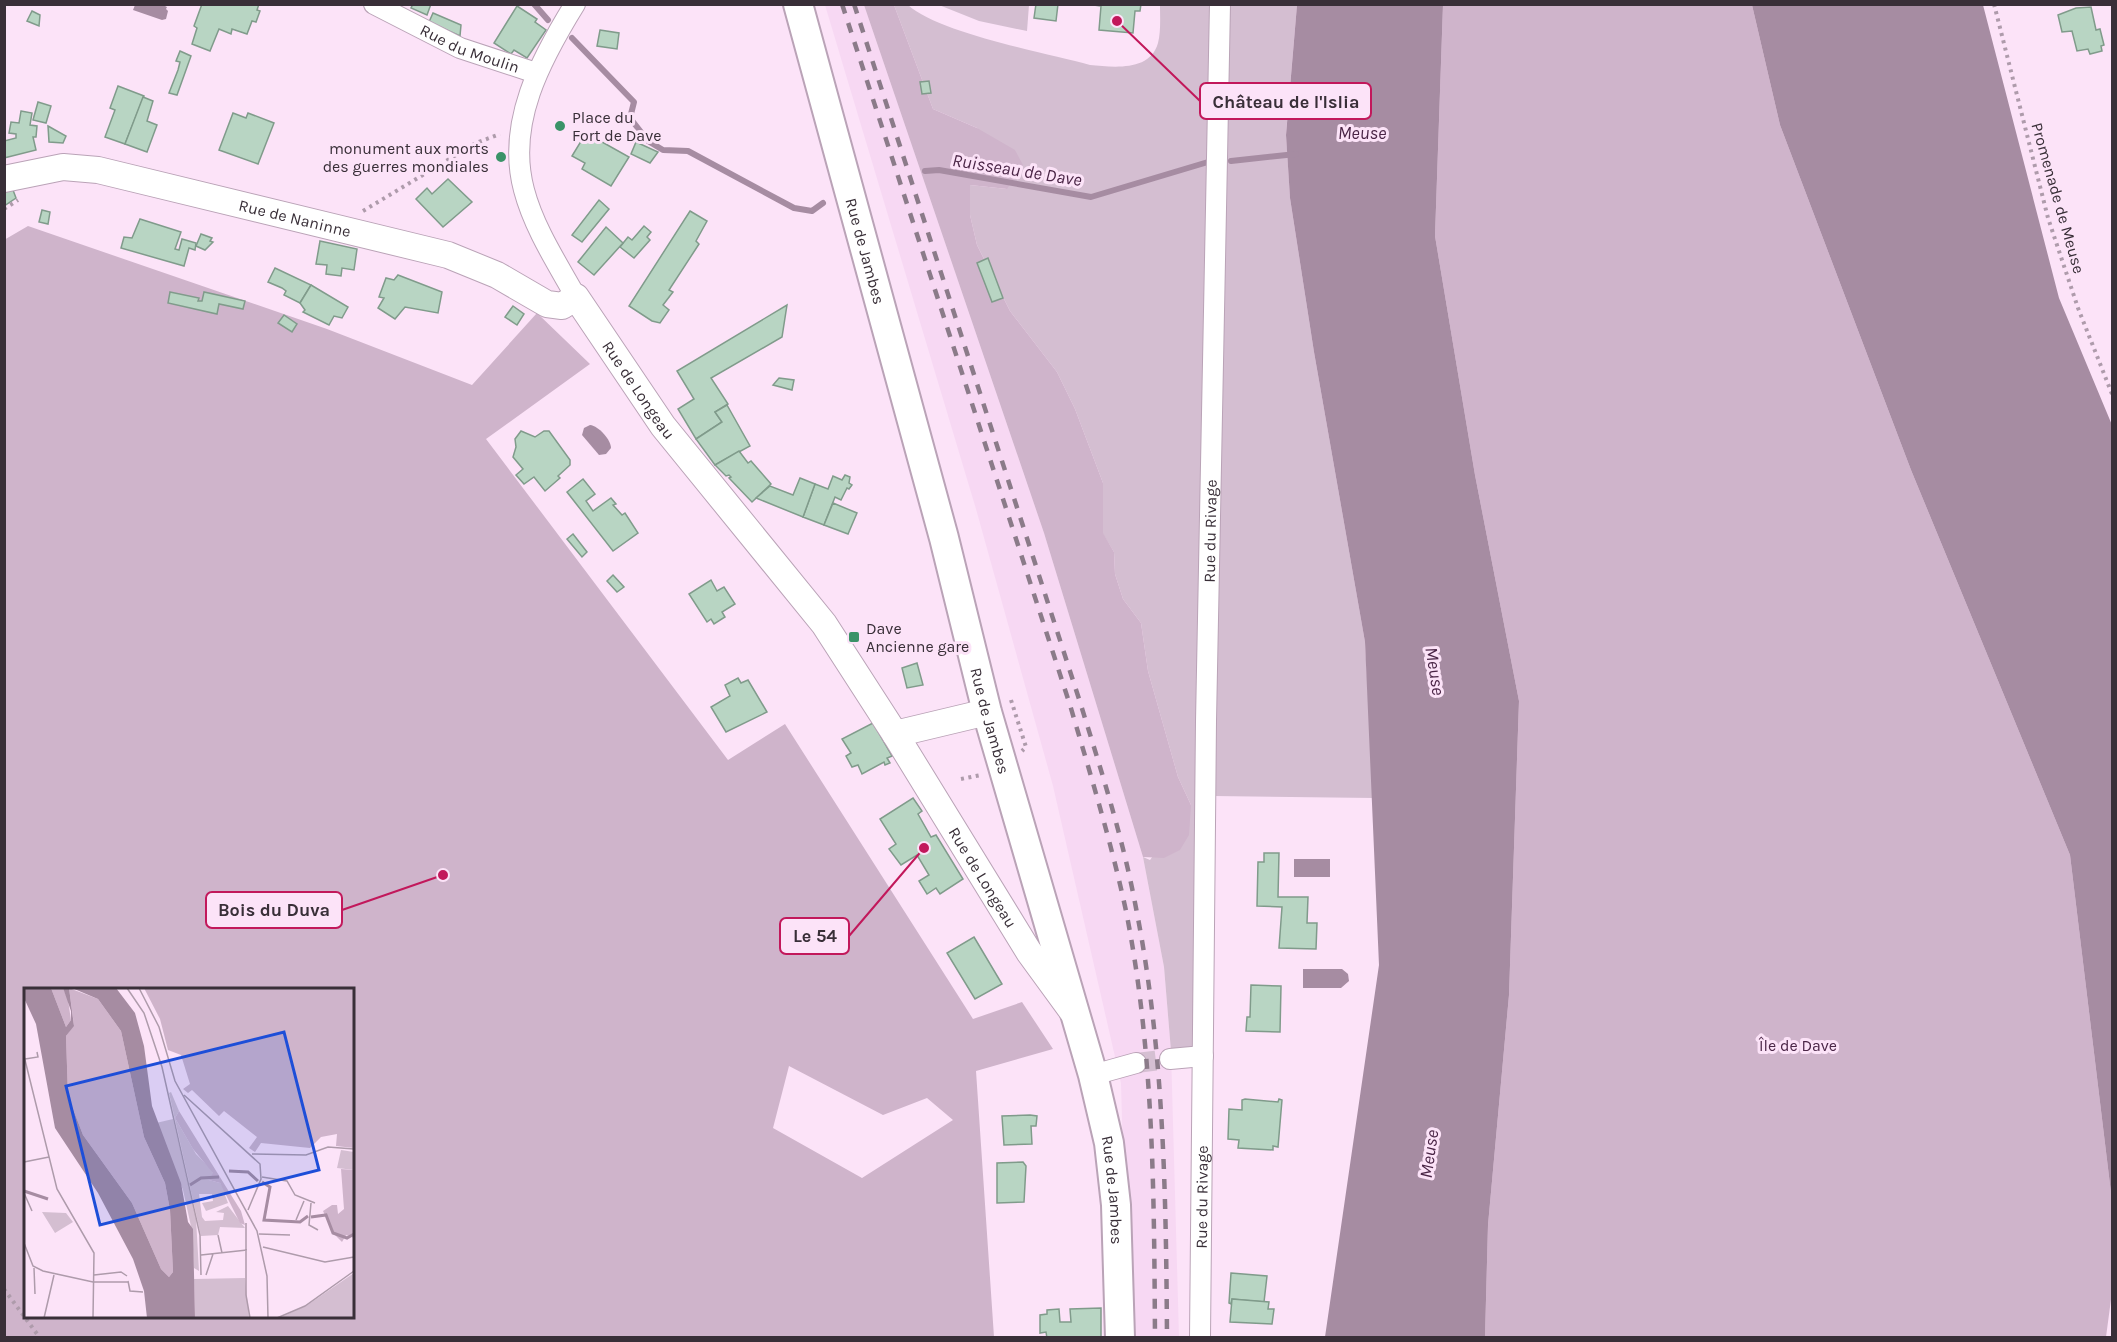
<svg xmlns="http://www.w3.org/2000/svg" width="2117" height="1342" font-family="Karla,sans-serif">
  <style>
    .built { fill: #f7d8f3 }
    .green { fill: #d4bed1 }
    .forest { fill: #cfb4cb; fill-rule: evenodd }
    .water { fill: #a68ca2 }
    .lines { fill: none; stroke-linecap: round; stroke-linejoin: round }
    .stream { stroke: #a68ca2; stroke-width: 6 }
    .building { fill: #b8d5c3; stroke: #809b8b; stroke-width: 1.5 }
    .minor-tunnel { stroke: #d5bfd2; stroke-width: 20; stroke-dasharray: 20 10; stroke-linecap: butt }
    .minor-casing { stroke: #baa3b7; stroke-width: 22 }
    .tertiary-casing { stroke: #baa3b7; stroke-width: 28 }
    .secondary-casing { stroke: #baa3b7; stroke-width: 32 }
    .path { stroke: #ae9bab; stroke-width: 4; stroke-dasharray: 3 4.5; stroke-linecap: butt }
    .minor { stroke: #fff; stroke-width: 20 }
    .tertiary { stroke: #fff; stroke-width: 26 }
    .secondary { stroke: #fff; stroke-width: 28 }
    .rail { stroke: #8b7b89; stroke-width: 4.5; stroke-dasharray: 10 10; stroke-linecap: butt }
    .poi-dot { fill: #3a9368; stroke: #fce3f8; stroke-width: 2 }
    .labels { text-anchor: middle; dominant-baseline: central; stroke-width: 6; stroke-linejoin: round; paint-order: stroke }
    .street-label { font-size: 16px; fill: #392f38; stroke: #fce3f8 }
    .poi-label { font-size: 16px; fill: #392f38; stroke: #fce3f8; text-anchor: start }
    .park-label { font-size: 16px; fill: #4b2647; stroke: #fce3f8 }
    .water-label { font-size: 18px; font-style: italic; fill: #4a2546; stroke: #fce3f8 }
    .inset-river { fill: none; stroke: #a68ca2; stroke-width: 3 }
    .inset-road { fill: none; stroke: #ae9bab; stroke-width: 1.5 }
    .view { fill: #1d4ed8; fill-opacity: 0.15; stroke: #1d4ed8; stroke-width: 3 }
    .inset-edge { fill: none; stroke: #392f38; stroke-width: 3 }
    .leader { fill: none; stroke: #c2185b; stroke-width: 2 }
    .callout-dot { fill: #c2185b; stroke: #fce3f8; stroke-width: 2 }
    .callout { fill: #fce3f8; stroke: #c2185b; stroke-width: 2 }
    .callout-label { font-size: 18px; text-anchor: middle; font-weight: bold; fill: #392f38 }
  </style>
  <rect width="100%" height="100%" fill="#fce3f8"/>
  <path class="built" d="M 825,5 L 864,5 L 1044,533 L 1143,857 L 1164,967 L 1171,1051 L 1179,1337 L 1128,1337 L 1121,1083 L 1053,786 L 976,509 Z"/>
  <g class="green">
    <path d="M 894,5 L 908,5 C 939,33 1046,53 1090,65 C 1113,67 1150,72 1158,43 C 1161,32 1160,16 1160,5 L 1212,5 L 1208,126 L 1193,1049 L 1171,1051 L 1164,967 L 1143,857 L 1150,860 L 1191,805 L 1178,777 L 1148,671 L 1141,623 L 1123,599 L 1115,574 L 1114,552 L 1103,534 L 1103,483 L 1075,409 L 1057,372 L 1010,311 L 977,245 L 970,215 L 970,185 L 1007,189 L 977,128 L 933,109 Z"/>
    <path d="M 939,5 L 1029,5 L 1027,31 L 979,21 Z"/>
    <path d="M 1228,5 L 1297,5 L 1286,134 L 1290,198 L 1314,352 L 1365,642 L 1374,798 L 1214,796 Z"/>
  </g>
  <g class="forest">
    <path d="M 864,5 L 894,5 L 933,109 L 977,128 L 1015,150 L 1023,165 L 1007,189 L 970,185 L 970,215 L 977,245 L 1010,311 L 1057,372 L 1075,409 L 1103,483 L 1103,533 L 1114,552 L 1115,574 L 1123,599 L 1141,623 L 1148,671 L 1178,777 L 1191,805 L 1189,835 L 1180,850 L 1164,858 L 1143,857 L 1044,533 Z"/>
    <path d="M 1443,5 L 1752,5 L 1780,125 L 1911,470 L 2070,855 L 2112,1201 L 2112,1292 L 2106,1337 L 1485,1337 L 1488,1225 L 1509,995 L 1519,701 L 1475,475 L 1435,236 Z"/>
    <path d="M 28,226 L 327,329 L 472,385 L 537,313 L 590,364 L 486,439 L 728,760 L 785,724 L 973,1019 L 1022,1002 L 1053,1049 L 976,1071 L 994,1337 L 5,1337 L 4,240 ZM 26,990 L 352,990 L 352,1316 L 26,1316 ZM 789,1066 L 883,1115 L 927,1098 L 953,1120 L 862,1178 L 773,1128 Z"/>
  </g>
  <g class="water">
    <path d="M 161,4 L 167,7 L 166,9 L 168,11 L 166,19 L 162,20 L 133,10 L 135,5 Z"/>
    <path d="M 1297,5 L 1443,5 L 1435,236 L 1475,475 L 1519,701 L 1509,995 L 1488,1225 L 1485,1337 L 1325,1337 L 1379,965 L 1365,642 L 1314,352 L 1290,198 L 1286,135 Z"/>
    <path d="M 1752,5 L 1983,5 L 2059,298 L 2112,425 L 2112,1201 L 2070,855 L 1911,470 L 1780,125 Z"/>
    <path d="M 590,425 C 599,426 611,440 611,448 L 606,454 L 599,455 L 582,435 L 584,428 Z"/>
    <rect x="1294" y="859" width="36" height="18"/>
    <path d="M 1303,969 L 1342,969 L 1348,974 L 1349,981 L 1341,988 L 1303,988 Z"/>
  </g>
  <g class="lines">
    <g class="stream">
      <path d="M 534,4 L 548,20"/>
      <path d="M 572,38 L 634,102 L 630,118 L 648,141 L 663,150 L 688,151 L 794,208 L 812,211 L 823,203"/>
      <path d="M 1231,161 L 1296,154"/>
      <path d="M 925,171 L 939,170 L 1091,197 L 1208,162"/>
    </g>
  </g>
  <g class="building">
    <path d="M 202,4 L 259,4 L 257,10 L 260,11 L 256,22 L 252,21 L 247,34 L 232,29 L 231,34 L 219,29 L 210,51 L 192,44 L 197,28 L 194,26 Z"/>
    <path d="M 413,4 L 431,4 L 427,15 L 411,8 Z"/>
    <path d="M 1036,4 L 1058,4 L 1056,21 L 1034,18 Z"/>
    <path d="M 1086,4 L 1141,4 L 1140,11 L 1135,11 L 1133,33 L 1099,30 L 1101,6 Z"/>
    <path d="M 517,6 L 537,19 L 535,22 L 546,30 L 527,58 L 514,50 L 511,54 L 494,43 Z"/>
    <path d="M 2091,7 L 2096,30 L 2100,29 L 2104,45 L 2101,46 L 2102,51 L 2090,54 L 2088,49 L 2077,51 L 2072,31 L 2062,32 L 2058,15 L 2076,8 Z"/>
    <path d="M 32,11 L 40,15 L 39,26 L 27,21 Z"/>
    <path d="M 433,13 L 461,25 L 460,36 L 429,22 Z"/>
    <path d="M 600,30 L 619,33 L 617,49 L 597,46 Z"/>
    <path d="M 180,51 L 191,56 L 177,95 L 169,93 L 178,70 L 180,62 L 176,61 Z"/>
    <path d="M 929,81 L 931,93 L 922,94 L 920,82 Z"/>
    <path d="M 118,86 L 144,96 L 125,144 L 105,137 L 115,110 L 110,108 Z"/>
    <path d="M 143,97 L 153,101 L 147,121 L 157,125 L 147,152 L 125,144 Z"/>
    <path d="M 38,102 L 51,106 L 46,123 L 33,120 Z"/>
    <path d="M 21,111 L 32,113 L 30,125 L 37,126 L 36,137 L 33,137 L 36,150 L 4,158 L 4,141 L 16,138 L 16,134 L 9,133 L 11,122 L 19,123 Z"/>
    <path d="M 233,113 L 246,118 L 248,113 L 274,123 L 258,164 L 219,150 Z"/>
    <path d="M 48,126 L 66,136 L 63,143 L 49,142 Z"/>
    <path d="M 586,133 L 629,157 L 611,186 L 582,169 L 585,163 L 572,156 Z"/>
    <path d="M 636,142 L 658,152 L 650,163 L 631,154 Z"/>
    <path d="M 448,179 L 472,202 L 443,227 L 416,199 L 427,188 L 432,194 Z"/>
    <path d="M 13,190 L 16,198 L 4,206 L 4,192 Z"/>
    <path d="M 599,200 L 609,209 L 582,242 L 572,235 Z"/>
    <path d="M 42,210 L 50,212 L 48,224 L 39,222 Z"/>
    <path d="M 690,211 L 707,221 L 696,241 L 699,244 L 669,290 L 673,292 L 663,305 L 669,310 L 660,323 L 652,321 L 629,306 Z"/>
    <path d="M 140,219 L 181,232 L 175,249 L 179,250 L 182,239 L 196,243 L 195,250 L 189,248 L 184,266 L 121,248 L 124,237 L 132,238 Z"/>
    <path d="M 644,226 L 651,232 L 647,237 L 650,240 L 634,258 L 620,247 L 628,237 L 632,240 Z"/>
    <path d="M 606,227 L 623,243 L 594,275 L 578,262 Z"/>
    <path d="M 201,234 L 212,238 L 210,241 L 213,242 L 205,250 L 196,246 Z"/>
    <path d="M 320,241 L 357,249 L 354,270 L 342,268 L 341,276 L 326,274 L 327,265 L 316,264 Z"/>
    <path d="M 988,258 L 1003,298 L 992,302 L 977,263 Z"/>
    <path d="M 275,268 L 311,285 L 300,303 L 284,295 L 286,291 L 282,288 L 268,282 Z"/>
    <path d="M 398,275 L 442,292 L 438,313 L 405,307 L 395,319 L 378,308 L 384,298 L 379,297 L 386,278 L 394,280 Z"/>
    <path d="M 311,285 L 348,307 L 342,318 L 334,316 L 329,325 L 303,312 L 305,310 L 300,303 Z"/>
    <path d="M 170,292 L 199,298 L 198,301 L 202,301 L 204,292 L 245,301 L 243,309 L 219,304 L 217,314 L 168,303 Z"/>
    <path d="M 787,305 L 782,337 L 711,378 L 728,404 L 715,412 L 722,422 L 696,439 L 678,409 L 694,399 L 677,371 Z"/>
    <path d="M 513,306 L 524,314 L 517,325 L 505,317 Z"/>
    <path d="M 284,315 L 297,324 L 292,332 L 278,323 Z"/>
    <path d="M 779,378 L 794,380 L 792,390 L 773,385 Z"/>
    <path d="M 727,405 L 750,446 L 715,465 L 696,439 L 722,422 L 715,412 Z"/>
    <path d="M 521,431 L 535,437 L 544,431 L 549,431 L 570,460 L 570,465 L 558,476 L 560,478 L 545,491 L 534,477 L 524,484 L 516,475 L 523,469 L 513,457 L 516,447 L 515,439 Z"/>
    <path d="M 739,451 L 748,463 L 751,461 L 771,484 L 752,502 L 729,478 L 731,477 L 729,475 L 726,476 L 715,465 Z"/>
    <path d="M 845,475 L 850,477 L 849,483 L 852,485 L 849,489 L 847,488 L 841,500 L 835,497 L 824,525 L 803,517 L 815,484 L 828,489 L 833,476 L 842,480 Z"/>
    <path d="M 800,478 L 815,484 L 803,517 L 756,498 L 770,486 L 793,495 Z"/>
    <path d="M 583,479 L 595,494 L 586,501 L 593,511 L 611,498 L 616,504 L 613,505 L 622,515 L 625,513 L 638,533 L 613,551 L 567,492 Z"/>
    <path d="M 833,503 L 857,513 L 848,534 L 824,525 Z"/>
    <path d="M 573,534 L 587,552 L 582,557 L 567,539 Z"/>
    <path d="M 613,575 L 624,587 L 617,592 L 607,581 Z"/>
    <path d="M 711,580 L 717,591 L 724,587 L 735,604 L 722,612 L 725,617 L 714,624 L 711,619 L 707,622 L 689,594 Z"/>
    <path d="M 917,663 L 923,685 L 907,688 L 902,668 Z"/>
    <path d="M 738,678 L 741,683 L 748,680 L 767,712 L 726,732 L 711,707 L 730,696 L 725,685 Z"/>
    <path d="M 873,723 L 892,756 L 887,758 L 890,763 L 885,765 L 884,762 L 862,774 L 858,765 L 852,767 L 846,756 L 851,753 L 842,739 Z"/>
    <path d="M 913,798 L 922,811 L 918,814 L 931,837 L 936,835 L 963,879 L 940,894 L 936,888 L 927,894 L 919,881 L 929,875 L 917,855 L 901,865 L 889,849 L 896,844 L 880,819 Z"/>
    <path d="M 1264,853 L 1279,853 L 1278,897 L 1308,897 L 1307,923 L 1317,923 L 1316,949 L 1279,948 L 1282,907 L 1257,906 L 1258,862 L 1264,862 Z"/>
    <path d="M 974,937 L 1002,984 L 975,999 L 947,953 Z"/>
    <path d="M 1251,985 L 1281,986 L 1280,1032 L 1246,1031 L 1247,1017 L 1250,1017 Z"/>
    <path d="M 1245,1099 L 1278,1102 L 1279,1099 L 1282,1100 L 1278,1147 L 1273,1146 L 1273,1150 L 1238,1148 L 1239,1140 L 1228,1139 L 1229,1109 L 1242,1110 L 1242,1100 Z"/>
    <path d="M 1030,1115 L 1037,1116 L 1036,1126 L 1031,1126 L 1032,1144 L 1004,1145 L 1002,1116 Z"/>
    <path d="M 1023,1162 L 1026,1166 L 1024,1202 L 997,1203 L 997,1163 Z"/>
    <path d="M 1231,1273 L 1267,1276 L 1264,1302 L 1232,1299 L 1231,1304 L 1229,1303 Z"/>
    <path d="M 1232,1299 L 1269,1302 L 1268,1309 L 1274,1309 L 1272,1324 L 1230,1322 Z"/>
    <path d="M 1101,1308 L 1101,1338 L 1047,1338 L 1046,1332 L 1040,1333 L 1040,1315 L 1047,1314 L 1047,1310 L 1059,1309 L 1060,1322 L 1071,1322 L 1070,1309 Z"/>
  </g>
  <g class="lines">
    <path class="minor-tunnel" d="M 1136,1063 L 1170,1059"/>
    <defs>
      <g id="minor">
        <path id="s1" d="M 374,4 L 460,48 L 536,73"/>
        <path d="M 575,4 C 541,59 506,123 524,190 C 534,228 557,263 576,297"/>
        <path d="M 1170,1059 L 1203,1056"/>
        <path d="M 1093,1075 L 1136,1063"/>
        <path id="s2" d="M 1200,1338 L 1206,721 L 1220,4"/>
      </g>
      <g id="tertiary">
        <path id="s3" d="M 4,179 L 63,167 L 98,170 L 448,255 L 497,275 L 547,304 L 562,306 L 576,297 L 663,426 L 824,624 L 895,734 L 1029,952 L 1072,1011"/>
        <path d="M 895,734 L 987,712"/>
      </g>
      <g id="secondary">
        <path id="s4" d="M 798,4 L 944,538 L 987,712 L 1093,1075 L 1109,1143 L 1116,1205 L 1120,1338"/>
      </g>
    </defs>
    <use href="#minor" class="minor-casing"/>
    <use href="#tertiary" class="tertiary-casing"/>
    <use href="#secondary" class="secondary-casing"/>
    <g class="path">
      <path d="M 1994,4 L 2048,218 L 2078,308 L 2112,394"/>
      <path d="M 4,209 L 18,200"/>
      <path d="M 363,211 L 476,143 L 500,134"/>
      <path d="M 1011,700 L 1026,747 L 1022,751"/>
      <path d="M 961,779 L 981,775"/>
      <path d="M 4,1289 L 40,1338"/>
    </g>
    <use href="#minor" class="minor"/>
    <use href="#tertiary" class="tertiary"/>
    <use href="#secondary" class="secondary"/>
    <g class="rail">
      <path d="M 842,4 L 1070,705 C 1090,773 1111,841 1126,911 C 1154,1051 1154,1195 1155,1338"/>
      <path d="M 854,4 L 1080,702 C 1101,770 1123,838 1136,908 C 1164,1049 1166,1194 1167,1338"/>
    </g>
  </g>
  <g class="poi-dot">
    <circle cx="560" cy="126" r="6"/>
    <circle cx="501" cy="157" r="6"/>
    <rect x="848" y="631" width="12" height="12" rx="3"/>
  </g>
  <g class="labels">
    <g class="street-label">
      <text stroke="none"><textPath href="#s1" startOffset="106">Rue du Moulin</textPath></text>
      <text transform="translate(2058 198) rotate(74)">Promenade de Meuse</text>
      <text stroke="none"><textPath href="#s3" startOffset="298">Rue de Naninne</textPath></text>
      <text stroke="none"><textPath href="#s4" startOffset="256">Rue de Jambes</textPath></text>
      <text stroke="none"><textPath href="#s3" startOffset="710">Rue de Longeau</textPath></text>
      <text stroke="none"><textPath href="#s2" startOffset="807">Rue du Rivage</textPath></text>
      <text stroke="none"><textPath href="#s4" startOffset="742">Rue de Jambes</textPath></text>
      <text stroke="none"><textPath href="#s3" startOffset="1308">Rue de Longeau</textPath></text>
      <text stroke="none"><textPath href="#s4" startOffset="1228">Rue de Jambes</textPath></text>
      <text stroke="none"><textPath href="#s2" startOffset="141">Rue du Rivage</textPath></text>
    </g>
    <g class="poi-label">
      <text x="572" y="117">Place du<tspan x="572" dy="18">Fort de Dave</tspan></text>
      <text x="489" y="148" text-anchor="end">monument aux morts<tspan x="489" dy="18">des guerres mondiales</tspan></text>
      <text x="866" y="628">Dave<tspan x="866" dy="18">Ancienne gare</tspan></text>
    </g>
    <g class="park-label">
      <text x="1798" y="1045">Île de Dave</text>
    </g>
    <g class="water-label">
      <text x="1362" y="133">Meuse</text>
      <text transform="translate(1017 170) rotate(9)">Ruisseau de Dave</text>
      <text transform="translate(1435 671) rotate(81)">Meuse</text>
      <text transform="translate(1429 1154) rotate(-82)">Meuse</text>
    </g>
  </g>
  <g transform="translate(24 988)">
    <rect width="330" height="330" fill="#fce3f8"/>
    <path d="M 147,104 L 155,123 L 151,130 L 172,166 L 188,182 L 190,188 L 185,192 L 196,195 L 204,206 L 175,206 L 178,229 L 181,233 L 199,232 L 200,225 L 192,224 L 204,218 L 221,240 L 196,239 L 194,247 L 177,248 L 145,105 ZM 149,131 L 172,231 L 175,283 L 170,280 L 168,243 L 159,202 L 132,135 ZM 317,162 L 330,164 L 330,182 L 313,180 ZM 188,206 L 201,207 L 204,215 L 182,223 L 178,215 L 189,213 ZM 18,224 L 42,225 L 49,234 L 31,245 ZM 330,285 L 330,330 L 255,330 L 282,318 ZM 221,290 L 225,330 L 171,330 L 170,291 Z" fill="#d4bed1"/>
    <path d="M 27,0 L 39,0 L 44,12 L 47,32 L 42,39 ZM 45,0 L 74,11 L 97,43 L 120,149 L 141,195 L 146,222 L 149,284 L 145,289 L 137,281 L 108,215 L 59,147 L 44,108 L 42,48 L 50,37 ZM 120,0 L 330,0 L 330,160 L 312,158 L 313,146 L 297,149 L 286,160 L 237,155 L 231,164 L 225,160 L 233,149 L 200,123 L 195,128 L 168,102 L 164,105 L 159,101 L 166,96 L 157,67 L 144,62 L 136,31 ZM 155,123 L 217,223 L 221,237 L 216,235 L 196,195 L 185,192 L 189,185 L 169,161 L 151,130 ZM 317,181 L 330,182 L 330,250 L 322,247 L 318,254 L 310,246 L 299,223 L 308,217 L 313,217 L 314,226 L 320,221 Z" fill="#cfb4cb"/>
    <path d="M 0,0 L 27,0 L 42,39 L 47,32 L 47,23 L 39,0 L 45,0 L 50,38 L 42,48 L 44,108 L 59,147 L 108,215 L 137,281 L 145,289 L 149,284 L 146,222 L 141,195 L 120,149 L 97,43 L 74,11 L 48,0 L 92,0 L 111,25 L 120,58 L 128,118 L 157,195 L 164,234 L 169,241 L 171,330 L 123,330 L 120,303 L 109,271 L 74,205 L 31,140 L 12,36 L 0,10 Z" fill="#a68ca2"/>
    <path class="inset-river" d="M 205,183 L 224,184 L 234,193M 238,194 L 246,199 L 240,232 L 276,234 L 284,228M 166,197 L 177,190 L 195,189M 0,203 L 24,211M 287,229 L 302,227 L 309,245 L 323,250 L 330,246"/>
    <path class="inset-road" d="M 103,0 L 120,25 L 138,79 L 176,247 L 177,287M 115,0 L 135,39 L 151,93 L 233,243 L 243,288 L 244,330M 0,68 L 33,201 L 70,265 L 69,330M 1,71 L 14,69 L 13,64M 160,107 L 236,176 L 237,191 L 224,222M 228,166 L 282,167 L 304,159 L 330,161M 0,174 L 25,169M 238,189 L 263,193 L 271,207 L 291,215M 0,205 L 8,223M 287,215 L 285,237 L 294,242M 272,232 L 280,213M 222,235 L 222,307 L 226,330M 235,246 L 266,247M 194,247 L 198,265M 0,255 L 9,278 L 19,283 L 69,294 L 104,294M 239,259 L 301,274 L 330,269M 177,267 L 223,262M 10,280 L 11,306M 70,287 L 97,284 L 103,288M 182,287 L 189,266M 104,293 L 106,303 L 119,304M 20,330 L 30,287M 253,330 L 281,318 L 330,283"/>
    <path class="view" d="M 260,44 L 295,182 L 76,237 L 42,98 Z"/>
    <rect width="330" height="330" class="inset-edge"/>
  </g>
  <path class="leader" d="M1117 21L1200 101M443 875L342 910M924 848L849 936"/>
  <g class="callout-dot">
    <circle cx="1117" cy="21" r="6"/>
    <circle cx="443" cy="875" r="6"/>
    <circle cx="924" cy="848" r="6"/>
  </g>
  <g class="callout">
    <rect x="1200" y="83" width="171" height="36" rx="6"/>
    <rect x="206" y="892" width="136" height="36" rx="6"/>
    <rect x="780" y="918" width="69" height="36" rx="6"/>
  </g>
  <g class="callout-label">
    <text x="1286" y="108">Château de l'Islia</text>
    <text x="274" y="916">Bois du Duva</text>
    <text x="815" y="942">Le 54</text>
  </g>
  <rect width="2117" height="1342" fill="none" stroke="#392f38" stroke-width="12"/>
</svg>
